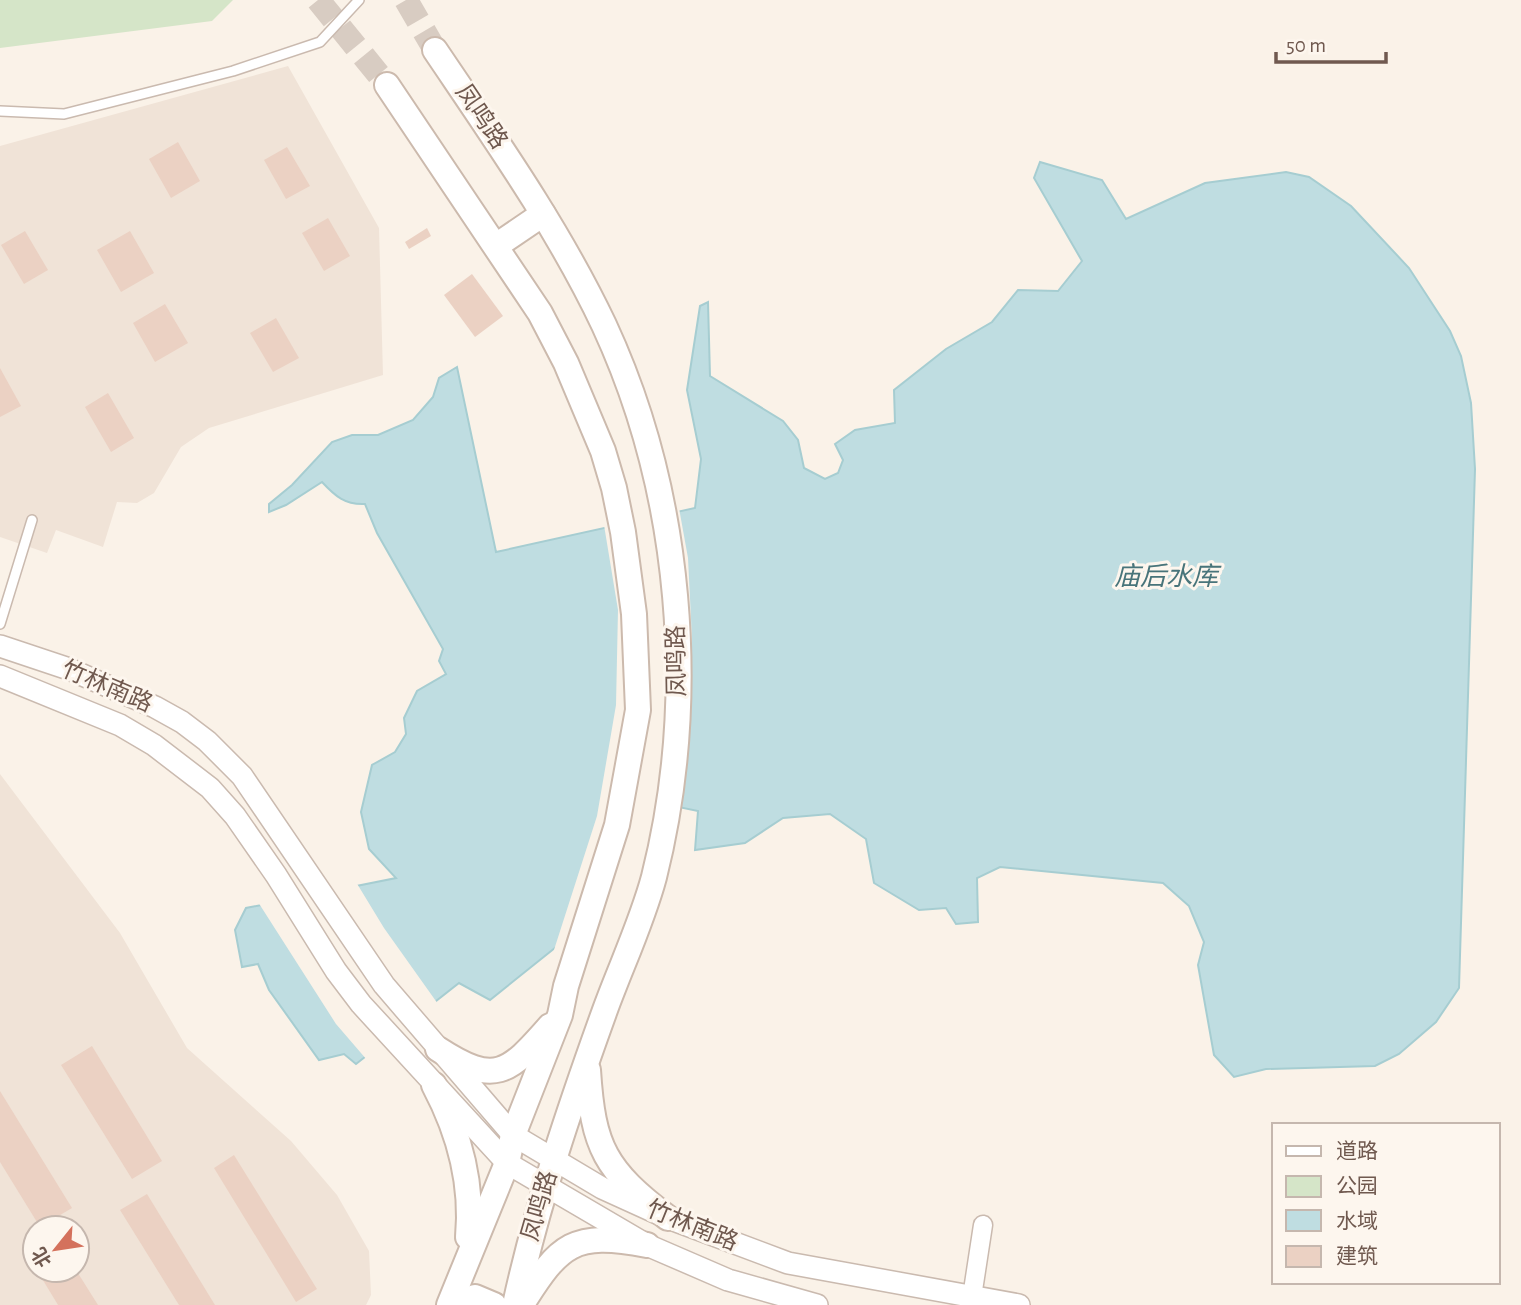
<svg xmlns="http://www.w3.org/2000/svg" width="1521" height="1305" font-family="'Alegreya Sans','Noto Sans SC',sans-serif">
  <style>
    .residential { fill: #f0e3d7; fill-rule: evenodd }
    .green { fill: #d5e5c8 }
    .water { fill: #bfdde1; stroke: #a6cdd1; stroke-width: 2 }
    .pier { fill: #faf2e8 }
    .building { fill: #ebd1c3 }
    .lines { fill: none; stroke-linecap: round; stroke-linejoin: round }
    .secondary-tunnel { stroke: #d8ccc2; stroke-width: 24; stroke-dasharray: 24 12; stroke-linecap: butt }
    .service-casing { stroke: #cabaaf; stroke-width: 12 }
    .minor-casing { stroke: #cabaaf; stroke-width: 21 }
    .tertiary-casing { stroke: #cabaaf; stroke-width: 24 }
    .secondary-casing { stroke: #ccbaad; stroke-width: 28 }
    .service { stroke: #fff; stroke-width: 9 }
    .minor { stroke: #fff; stroke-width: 18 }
    .tertiary { stroke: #fff; stroke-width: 21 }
    .secondary { stroke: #fff; stroke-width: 24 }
    .labels { text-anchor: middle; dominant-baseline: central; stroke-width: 6; stroke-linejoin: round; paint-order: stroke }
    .street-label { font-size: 24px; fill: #70594f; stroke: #fdf6ee }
    .water-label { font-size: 26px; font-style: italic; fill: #48747a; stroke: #fdf6ee }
  </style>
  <rect width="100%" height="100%" fill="#faf2e8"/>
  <g class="residential">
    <path d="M 288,66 L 379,228 L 383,375 L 209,428 L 181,447 L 154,493 L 137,503 L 117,502 L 103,547 L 56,530 L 47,553 L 0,537 L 0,146 Z"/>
    <path d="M 0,774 L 120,933 L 187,1048 L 291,1141 L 337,1195 L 369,1251 L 371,1295 L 366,1305 L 0,1305 ZM 35,1228 L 77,1228 L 77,1270 L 35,1270 Z"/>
  </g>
  <path class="green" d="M 0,0 L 233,0 L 212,21 L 0,48 Z"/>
  <path class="water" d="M 1040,162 L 1102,180 L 1126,219 L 1205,183 L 1286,172 L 1309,177 L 1351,206 L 1409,268 L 1450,331 L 1461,356 L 1471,403 L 1475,469 L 1459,988 L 1436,1022 L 1399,1054 L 1375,1066 L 1266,1069 L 1234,1077 L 1214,1055 L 1198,965 L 1204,942 L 1189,906 L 1163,883 L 1000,867 L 977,878 L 978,922 L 956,924 L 946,908 L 919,910 L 874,883 L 866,839 L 830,814 L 783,818 L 745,843 L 695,850 L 698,811 L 679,807 L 611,903 L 490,1000 L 459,983 L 356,1064 L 344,1054 L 319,1060 L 269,990 L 258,964 L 242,967 L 235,930 L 246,908 L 396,878 L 369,849 L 361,812 L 372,765 L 395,752 L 406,734 L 404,718 L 417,691 L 446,674 L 439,661 L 443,649 L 377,533 L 365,504 C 345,505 335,496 322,482 L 286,505 L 269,512 L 269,504 L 292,485 L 332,442 L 352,435 L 378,435 L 413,420 L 433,397 L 439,378 L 457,367 L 496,552 L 695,508 L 701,459 L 687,390 L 700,306 L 708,302 L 710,376 L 783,421 L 798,440 L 804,468 L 825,479 L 838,473 L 843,460 L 835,444 L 855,430 L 895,423 L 894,390 L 946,349 L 992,322 L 1018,290 L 1058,291 L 1082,261 L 1034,178 Z"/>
  <g class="pier">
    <path d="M 679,508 L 688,558 L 692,639 L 691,716 L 668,829 L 613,905 L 553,953 L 597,816 L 616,705 L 618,610 L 604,525 Z"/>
    <path d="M 356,882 L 384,928 L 438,1004 L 367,1060 L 336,1024 L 258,902 Z"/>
  </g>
  <g class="building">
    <path d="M 178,142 L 200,181 L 171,198 L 149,159 Z"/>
    <path d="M 287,147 L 310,186 L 286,199 L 264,160 Z"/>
    <path d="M 328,218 L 350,256 L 324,271 L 302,233 Z"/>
    <path d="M 427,228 L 431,236 L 409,249 L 405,242 Z"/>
    <path d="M 25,231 L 48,270 L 24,284 L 1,245 Z"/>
    <path d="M 130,231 L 154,273 L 121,292 L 97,250 Z"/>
    <path d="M 472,274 L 503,316 L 475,337 L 444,295 Z"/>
    <path d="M 165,304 L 188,343 L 155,362 L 133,323 Z"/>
    <path d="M 276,318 L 299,358 L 273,372 L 250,333 Z"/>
    <path d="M 0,368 L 21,406 L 0,417 Z"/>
    <path d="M 108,393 L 134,438 L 111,452 L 85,407 Z"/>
    <path d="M 92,1046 L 162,1161 L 132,1179 L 61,1065 Z"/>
    <path d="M 0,1091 L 72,1208 L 40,1227 L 0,1162 Z"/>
    <path d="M 234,1155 L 317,1289 L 296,1302 L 214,1168 Z"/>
    <path d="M 147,1194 L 215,1305 L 179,1305 L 120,1210 Z"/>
    <path d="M 41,1270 L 76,1270 L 98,1305 L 58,1305 L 38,1272 Z"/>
  </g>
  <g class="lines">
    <g class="secondary-tunnel">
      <path d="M 318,0 L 387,85"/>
      <path d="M 406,0 L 435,50"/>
    </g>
    <defs>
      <g id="service">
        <path d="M 0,111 L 64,114 L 233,71 L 320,42 L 359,0"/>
        <path d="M 0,624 L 32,520"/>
      </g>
      <path id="minor" d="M 972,1297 L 983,1225"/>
      <g id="tertiary">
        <path d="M 0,646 L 69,669 L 155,707 L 182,722 L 207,741 L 242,776 L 384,985 L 513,1135 L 602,1188 L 668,1218 L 788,1263 L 1019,1305"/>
        <path d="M 0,676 L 120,725 L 154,745 L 210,788 L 235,816 L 276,875 L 336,971 L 361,1004 L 507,1163 L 647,1245 L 728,1280 L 817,1305"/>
      </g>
      <g id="secondary">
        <path d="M 435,50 C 495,139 558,228 604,325 C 682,493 699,698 654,877 C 642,922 621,966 605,1010 C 570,1107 537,1204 515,1305"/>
        <path d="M 387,85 L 540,313 L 566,363 L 603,451 L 614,488 L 623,532 L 634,614 L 638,710 L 617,825 L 566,986 L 560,1015 L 513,1135 L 507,1163 L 449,1305"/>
        <path d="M 496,246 L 543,214"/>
        <path d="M 438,1049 C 495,1086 508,1074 550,1026"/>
        <path d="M 588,1070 C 593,1148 605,1170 668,1218"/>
        <path d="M 434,1085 C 459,1132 473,1183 468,1237"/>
        <path d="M 522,1304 C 560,1244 573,1231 647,1245"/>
        <path d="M 454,1305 L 475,1297 L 494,1305"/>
      </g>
    </defs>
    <use href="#service" class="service-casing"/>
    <use href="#minor" class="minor-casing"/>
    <use href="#tertiary" class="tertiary-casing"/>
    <use href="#secondary" class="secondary-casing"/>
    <use href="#service" class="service"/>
    <use href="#minor" class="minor"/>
    <use href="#tertiary" class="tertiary"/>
    <use href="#secondary" class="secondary"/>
  </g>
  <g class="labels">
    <g class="street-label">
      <text transform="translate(481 117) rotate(56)">凤鸣路</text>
      <text transform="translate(677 661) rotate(-91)">凤鸣路</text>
      <text transform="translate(107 687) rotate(23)">竹林南路</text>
      <text transform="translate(540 1206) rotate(-74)">凤鸣路</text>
      <text transform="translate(692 1226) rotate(22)">竹林南路</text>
    </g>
    <g class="water-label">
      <text x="1166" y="577">庙后水库</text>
    </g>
  </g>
  <rect x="1272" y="1123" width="228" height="161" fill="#fdf6ee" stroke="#c5b7ae" stroke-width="2"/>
  <rect x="1286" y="1146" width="35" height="10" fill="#ffffff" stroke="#c5b7ae" stroke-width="2"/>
  <text x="1336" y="1158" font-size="21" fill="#70594f">道路</text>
  <rect x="1286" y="1176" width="35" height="21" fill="#d5e5c8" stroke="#c5b7ae" stroke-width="2"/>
  <text x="1336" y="1193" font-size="21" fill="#70594f">公园</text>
  <rect x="1286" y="1210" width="35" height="21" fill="#bfdde1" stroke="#c5b7ae" stroke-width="2"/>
  <text x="1336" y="1228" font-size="21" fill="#70594f">水域</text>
  <rect x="1286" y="1246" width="35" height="21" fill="#ebd1c3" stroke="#c5b7ae" stroke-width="2"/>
  <text x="1336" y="1263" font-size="21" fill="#70594f">建筑</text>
  <g transform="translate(56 1249) rotate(240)"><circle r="33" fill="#fdf6ee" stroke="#c5b7ae" stroke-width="2"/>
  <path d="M0-5L12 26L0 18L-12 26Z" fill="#d4715c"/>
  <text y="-10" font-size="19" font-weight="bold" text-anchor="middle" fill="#70594f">北</text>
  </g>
  <path d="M1276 52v10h110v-10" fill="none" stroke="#70594f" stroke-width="3.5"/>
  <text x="1286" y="52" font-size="21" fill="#70594f" stroke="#fdf6ee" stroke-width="5" paint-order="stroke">50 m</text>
</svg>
